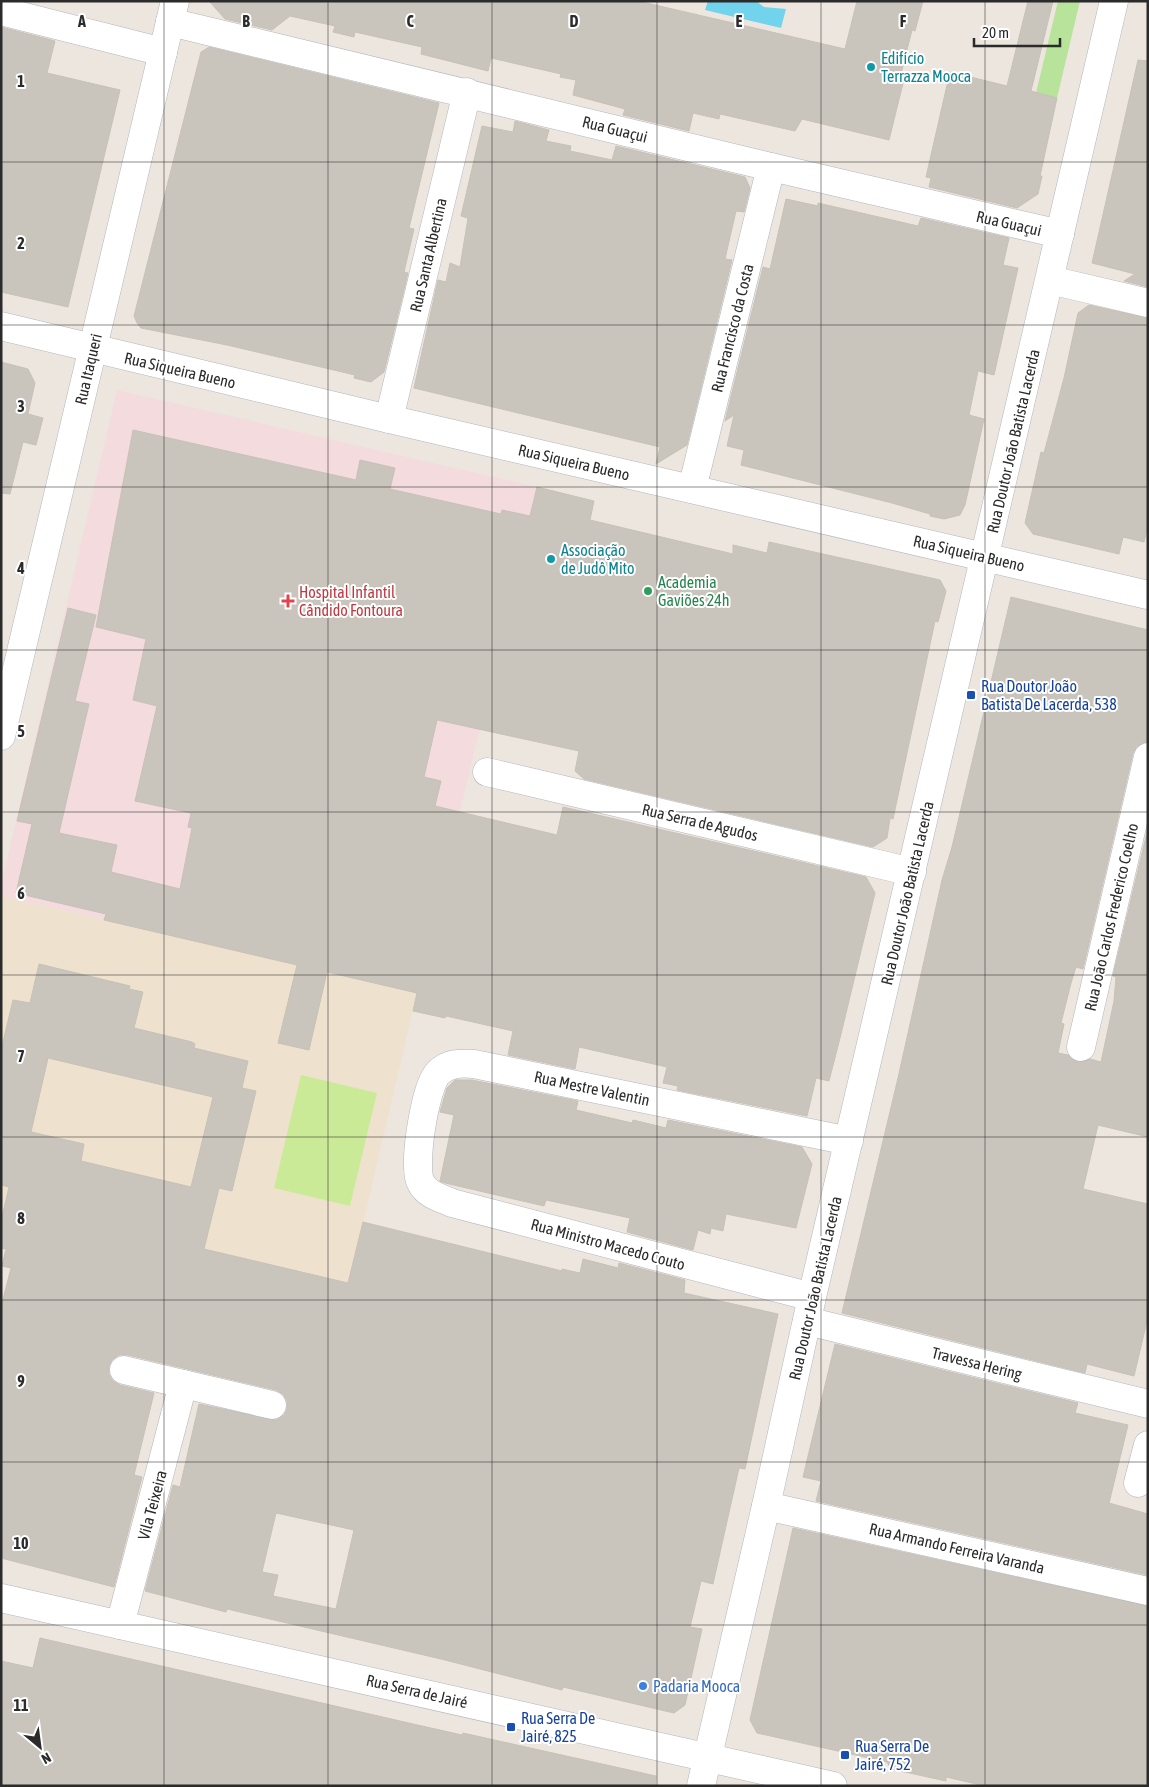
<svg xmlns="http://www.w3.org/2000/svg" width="1149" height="1787" font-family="'Asap Condensed',sans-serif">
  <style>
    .education { fill: #eee2ce }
    .medical { fill: #f3dbde }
    .green { fill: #b7e39b }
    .pitch { fill: #cbea97 }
    .water { fill: #72d3ed }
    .building { fill: #c9c4bc; stroke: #c8c1b7; fill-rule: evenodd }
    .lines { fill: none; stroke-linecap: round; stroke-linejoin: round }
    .street-casing { stroke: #b1b5bf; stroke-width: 29 }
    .secondary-casing { stroke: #b1b5bf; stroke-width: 29 }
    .street { stroke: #fff; stroke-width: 28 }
    .secondary { stroke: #fff; stroke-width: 28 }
    .grid { fill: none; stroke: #2b2b2b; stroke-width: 1; stroke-opacity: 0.55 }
    .culture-dot { fill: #0f9aa8; stroke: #fff; stroke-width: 2 }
    .leisure-dot { fill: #2e9e5b; stroke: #fff; stroke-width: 2 }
    .health-dot { fill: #e0444e; stroke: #fff; stroke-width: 2 }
    .transit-dot { fill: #1a4fb4; stroke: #fff; stroke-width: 2 }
    .shop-dot { fill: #3f7fe0; stroke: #fff; stroke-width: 2 }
    .labels { text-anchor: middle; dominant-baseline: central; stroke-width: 4; stroke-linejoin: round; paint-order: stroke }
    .culture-label { font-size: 16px; fill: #0d838f; stroke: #fff; text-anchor: start }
    .street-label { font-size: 16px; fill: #2b2b2b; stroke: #fff }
    .leisure-label { font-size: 16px; fill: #27864d; stroke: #fff; text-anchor: start }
    .health-label { font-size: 16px; fill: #be3a42; stroke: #fff; text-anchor: start }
    .transit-label { font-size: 16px; fill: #164399; stroke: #fff; text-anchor: start }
    .shop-label { font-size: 16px; fill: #366cbe; stroke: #fff; text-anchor: start }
    .grid-label { font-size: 16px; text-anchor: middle; font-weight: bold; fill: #2b2b2b; stroke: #fff; stroke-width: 4; stroke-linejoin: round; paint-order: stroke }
  </style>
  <rect width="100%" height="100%" fill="#ede6de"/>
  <path class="education" d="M 1,896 L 417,993 L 349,1283 L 1,1203 Z"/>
  <path class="medical" d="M 117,390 L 537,487 L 417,993 L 1,896 L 1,885 Z"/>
  <path class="green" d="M 1058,1 L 1080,1 L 1057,98 L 1036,93 Z"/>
  <path class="pitch" d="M 301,1075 L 377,1093 L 350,1206 L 274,1188 Z"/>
  <path class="water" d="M 708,1 L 756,1 L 764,7 L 786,9 L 781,28 L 705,10 Z"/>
  <g class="building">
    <path d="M 209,1 L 638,1 L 845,49 L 857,1 L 923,1 L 915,31 L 912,30 L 901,74 L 905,75 L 889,140 L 802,119 L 795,131 L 720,114 L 719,119 L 693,113 L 689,131 L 623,115 L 625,109 L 573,95 L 576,80 L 560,77 L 561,74 L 491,58 L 488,71 L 421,54 L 422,47 L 355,32 L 354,37 L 333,32 L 335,26 L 290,16 L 272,30 L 225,19 Z"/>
    <path d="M 1028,1 L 1053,1 L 1031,91 L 1057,98 L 1040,176 L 1042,176 L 1038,194 L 1017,208 L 929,187 L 931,178 L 926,177 L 950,72 L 1007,86 Z"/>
    <path d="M 1,27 L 55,41 L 47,73 L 120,90 L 68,307 L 1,292 Z"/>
    <path d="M 209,47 L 439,103 L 409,228 L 414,229 L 404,272 L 408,273 L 384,372 L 371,382 L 354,378 L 355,375 L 227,345 L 141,328 L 137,323 L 134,316 L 201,52 Z"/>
    <path d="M 1138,60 L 1148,61 L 1148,287 L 1124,281 L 1135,274 L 1092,263 Z"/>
    <path d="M 515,121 L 549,130 L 546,141 L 571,146 L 570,151 L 612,160 L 616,146 L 745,177 L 750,188 L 744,212 L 736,211 L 725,259 L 732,260 L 687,445 L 656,464 L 660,447 L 414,388 L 438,280 L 446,282 L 450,263 L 460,267 L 468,218 L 461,216 L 482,126 L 513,132 Z"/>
    <path d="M 786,199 L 818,206 L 818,203 L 918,226 L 921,218 L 1009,238 L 1003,265 L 1018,268 L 994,375 L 978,371 L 969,415 L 984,419 L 965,505 L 960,515 L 944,519 L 930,516 L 930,514 L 892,503 L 741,465 L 744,450 L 727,446 L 734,415 L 725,421 L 763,267 L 770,269 Z"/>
    <path d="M 1089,305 L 1148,318 L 1148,526 L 1144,542 L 1123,537 L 1119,554 L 1033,534 L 1025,523 L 1041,452 L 1044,453 L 1064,378 L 1078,313 Z"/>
    <path d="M 1,362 L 28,369 L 35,383 L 28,414 L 43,418 L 36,445 L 23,442 L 10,494 L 1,493 Z"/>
    <path d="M 133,430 L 356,480 L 360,460 L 395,468 L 390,489 L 501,514 L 502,510 L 530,516 L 537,487 L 594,501 L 590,520 L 733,554 L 733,545 L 767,553 L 769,542 L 940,580 L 946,591 L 938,622 L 935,621 L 893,819 L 890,818 L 887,838 L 873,847 L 584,779 L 575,771 L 579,751 L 437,720 L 424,777 L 441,781 L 435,806 L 557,835 L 563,807 L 866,877 L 875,893 L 841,1034 L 829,1081 L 816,1078 L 807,1116 L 677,1090 L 678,1086 L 663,1083 L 667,1067 L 579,1047 L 575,1069 L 508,1055 L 513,1031 L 446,1016 L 445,1018 L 413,1011 L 417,993 L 327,972 L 309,1050 L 278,1043 L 297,965 L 104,920 L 106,914 L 16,893 L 32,824 L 17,821 L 68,608 L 96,615 L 75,701 L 89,704 L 59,833 L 117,845 L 111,872 L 180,889 L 192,828 L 188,827 L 191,813 L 135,801 L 157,706 L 133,700 L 146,639 L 96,627 Z"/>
    <path d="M 1011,597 L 1148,630 L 1148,742 L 1137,746 L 1133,753 L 1083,969 L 1076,967 L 1071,983 L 1061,1023 L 1064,1024 L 1058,1053 L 1068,1055 L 1078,1062 L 1090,1059 L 1101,1062 L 1114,1001 L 1116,977 L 1113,976 L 1148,828 L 1148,1137 L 1098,1125 L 1083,1189 L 1148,1204 L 1148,1317 L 1134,1376 L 1087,1364 L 1085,1373 L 842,1313 L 898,1078 L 942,880 L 952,847 Z"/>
    <path d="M 39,964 L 130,986 L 129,989 L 143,992 L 134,1028 L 192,1042 L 195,1044 L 194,1048 L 248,1061 L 242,1088 L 256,1091 L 232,1191 L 219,1188 L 204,1249 L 348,1283 L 363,1222 L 562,1271 L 562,1269 L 580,1273 L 583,1259 L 618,1268 L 619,1263 L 685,1280 L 684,1293 L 778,1314 L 745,1469 L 739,1468 L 713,1584 L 701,1581 L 690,1627 L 702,1629 L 685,1705 L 674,1713 L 563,1687 L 562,1690 L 441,1659 L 227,1609 L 226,1612 L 145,1591 L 173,1485 L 180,1487 L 199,1404 L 276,1420 L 284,1415 L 287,1409 L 287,1401 L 283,1394 L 276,1390 L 128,1355 L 119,1355 L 112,1360 L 109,1366 L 109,1374 L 113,1381 L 120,1385 L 154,1393 L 134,1475 L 142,1477 L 114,1587 L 1,1558 L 1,1307 L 11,1268 L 2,1266 L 6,1249 L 1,1248 L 1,1221 L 9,1187 L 1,1185 L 1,1050 L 13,1000 L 30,1003 ZM 48,1058 L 213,1097 L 191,1187 L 81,1161 L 84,1144 L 31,1132 ZM 276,1513 L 354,1530 L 336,1609 L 273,1596 L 278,1575 L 262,1572 Z"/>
    <path d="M 455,1080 L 472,1080 L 578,1101 L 576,1110 L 632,1123 L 633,1120 L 666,1128 L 668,1120 L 802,1147 L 812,1164 L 796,1228 L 726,1214 L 723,1231 L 711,1228 L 710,1234 L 698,1230 L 693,1250 L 627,1232 L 630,1218 L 546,1200 L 544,1206 L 445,1183 L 440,1181 L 454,1115 L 440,1112 L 447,1088 Z"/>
    <path d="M 835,1344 L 1078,1403 L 1075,1413 L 1128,1425 L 1109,1503 L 1148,1514 L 1148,1575 L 816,1501 L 821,1481 L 803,1477 Z"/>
    <path d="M 793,1528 L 1148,1606 L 1148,1786 L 985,1786 L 946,1777 L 946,1781 L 891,1769 L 887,1762 L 757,1733 L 750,1720 Z"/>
    <path d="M 40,1638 L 413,1724 L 462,1735 L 463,1733 L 656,1776 L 655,1786 L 1,1786 L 1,1661 L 33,1668 Z"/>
  </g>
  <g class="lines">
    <defs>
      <g id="street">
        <path d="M 1,11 L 163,52"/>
        <path d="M 170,22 L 771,167 L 1060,234"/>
        <path d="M 1050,280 L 1148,303"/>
        <path d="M 389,419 L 467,92"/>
        <path d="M 692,489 L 771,167"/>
        <path d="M 1,736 L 175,1"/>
        <path d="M 487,772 L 912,872"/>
        <path d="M 1081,1047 L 1148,757"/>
        <path d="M 812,1297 L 452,1203 C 441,1198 427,1195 421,1183 C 412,1167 425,1087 438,1073 C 448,1063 460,1063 474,1064 L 849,1141"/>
        <path d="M 807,1321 L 1148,1404"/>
        <path d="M 124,1370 L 272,1405"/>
        <path d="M 1138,1483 L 1148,1445"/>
        <path d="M 766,1506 L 1148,1591"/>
        <path d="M 120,1625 L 183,1384"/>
        <path d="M 701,1786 L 766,1506 L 812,1297 L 1114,1"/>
      </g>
      <g id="secondary">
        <path d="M 1,326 L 389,419 L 1148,595"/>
        <path d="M 1,1598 L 833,1786"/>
      </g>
    </defs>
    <use href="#street" class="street-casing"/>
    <use href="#secondary" class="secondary-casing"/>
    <use href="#street" class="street"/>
    <use href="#secondary" class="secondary"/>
  </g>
  <path class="grid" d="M 164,1 L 164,1786M 328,1 L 328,1786M 492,1 L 492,1786M 657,1 L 657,1786M 821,1 L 821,1786M 985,1 L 985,1786M 1,162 L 1148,162M 1,325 L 1148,325M 1,487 L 1148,487M 1,650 L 1148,650M 1,812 L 1148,812M 1,975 L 1148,975M 1,1137 L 1148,1137M 1,1300 L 1148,1300M 1,1462 L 1148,1462M 1,1625 L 1148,1625"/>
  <g class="culture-dot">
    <circle cx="871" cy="67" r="5"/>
    <circle cx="551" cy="559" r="5"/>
  </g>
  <circle class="leisure-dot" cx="648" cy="591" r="5"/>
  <path class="health-dot" d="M285.5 593.5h5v5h5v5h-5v5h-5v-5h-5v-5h5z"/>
  <g class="transit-dot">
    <rect x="966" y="690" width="10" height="10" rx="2.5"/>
    <rect x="506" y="1722" width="10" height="10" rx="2.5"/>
    <rect x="840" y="1750" width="10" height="10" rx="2.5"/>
  </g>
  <circle class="shop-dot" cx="643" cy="1686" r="5"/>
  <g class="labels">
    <g class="culture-label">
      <text x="881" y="58">Edifício<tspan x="881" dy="18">Terrazza Mooca</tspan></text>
      <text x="561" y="550">Associação<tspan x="561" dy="18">de Judô Mito</tspan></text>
    </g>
    <g class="street-label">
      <text transform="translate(615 129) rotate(14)">Rua Guaçui</text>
      <text transform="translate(1009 223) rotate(13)">Rua Guaçui</text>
      <text transform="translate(428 255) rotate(-77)">Rua Santa Albertina</text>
      <text transform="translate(732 328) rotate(-76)">Rua Francisco da Costa</text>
      <text transform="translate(88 369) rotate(-77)">Rua Itaqueri</text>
      <text transform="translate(180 370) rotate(13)">Rua Siqueira Bueno</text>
      <text transform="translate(1013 441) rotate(-77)">Rua Doutor João Batista Lacerda</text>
      <text transform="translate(574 462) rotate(13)">Rua Siqueira Bueno</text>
      <text transform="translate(969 553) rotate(13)">Rua Siqueira Bueno</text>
      <text transform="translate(700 822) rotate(13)">Rua Serra de Agudos</text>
      <text transform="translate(907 893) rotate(-77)">Rua Doutor João Batista Lacerda</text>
      <text transform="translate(1111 917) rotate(-77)">Rua João Carlos Frederico Coelho</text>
      <text transform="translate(592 1088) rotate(12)">Rua Mestre Valentin</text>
      <text transform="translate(608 1244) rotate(15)">Rua Ministro Macedo Couto</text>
      <text transform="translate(815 1288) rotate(-77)">Rua Doutor João Batista Lacerda</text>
      <text transform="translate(977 1363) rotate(14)">Travessa Hering</text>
      <text transform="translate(152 1505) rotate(-75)">Vila Teixeira</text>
      <text transform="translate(957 1548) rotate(13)">Rua Armando Ferreira Varanda</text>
      <text transform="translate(417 1691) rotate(13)">Rua Serra de Jairé</text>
    </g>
    <g class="leisure-label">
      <text x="658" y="582">Academia<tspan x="658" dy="18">Gaviões 24h</tspan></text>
    </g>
    <g class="health-label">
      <text x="299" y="592">Hospital Infantil<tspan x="299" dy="18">Cândido Fontoura</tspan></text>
    </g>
    <g class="transit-label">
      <text x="981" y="686">Rua Doutor João<tspan x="981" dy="18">Batista De Lacerda, 538</tspan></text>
      <text x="521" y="1718">Rua Serra De<tspan x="521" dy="18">Jairé, 825</tspan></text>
      <text x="855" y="1746">Rua Serra De<tspan x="855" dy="18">Jairé, 752</tspan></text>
    </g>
    <g class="shop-label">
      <text x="653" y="1686">Padaria Mooca</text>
    </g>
  </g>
  <g class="grid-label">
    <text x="82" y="27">A</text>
    <text x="246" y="27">B</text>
    <text x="410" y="27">C</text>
    <text x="574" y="27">D</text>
    <text x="739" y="27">E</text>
    <text x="903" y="27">F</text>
    <text x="21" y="87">1</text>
    <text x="21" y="249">2</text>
    <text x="21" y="412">3</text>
    <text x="21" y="574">4</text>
    <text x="21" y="737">5</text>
    <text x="21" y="899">6</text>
    <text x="21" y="1062">7</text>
    <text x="21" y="1224">8</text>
    <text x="21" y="1387">9</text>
    <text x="21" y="1549">10</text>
    <text x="21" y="1711">11</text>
  </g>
  <rect width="1149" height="1787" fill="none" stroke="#2b2b2b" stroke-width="5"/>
  <g transform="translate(40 1747) rotate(151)" stroke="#ffffff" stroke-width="4" paint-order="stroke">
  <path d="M0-4L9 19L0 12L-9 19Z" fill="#2b2b2b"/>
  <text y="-8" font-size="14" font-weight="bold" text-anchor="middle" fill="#2b2b2b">N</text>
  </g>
  <path d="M974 38v8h86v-8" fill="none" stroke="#2b2b2b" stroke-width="2.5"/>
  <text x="982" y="38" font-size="15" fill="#2b2b2b" stroke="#ffffff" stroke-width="4" paint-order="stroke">20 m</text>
</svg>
